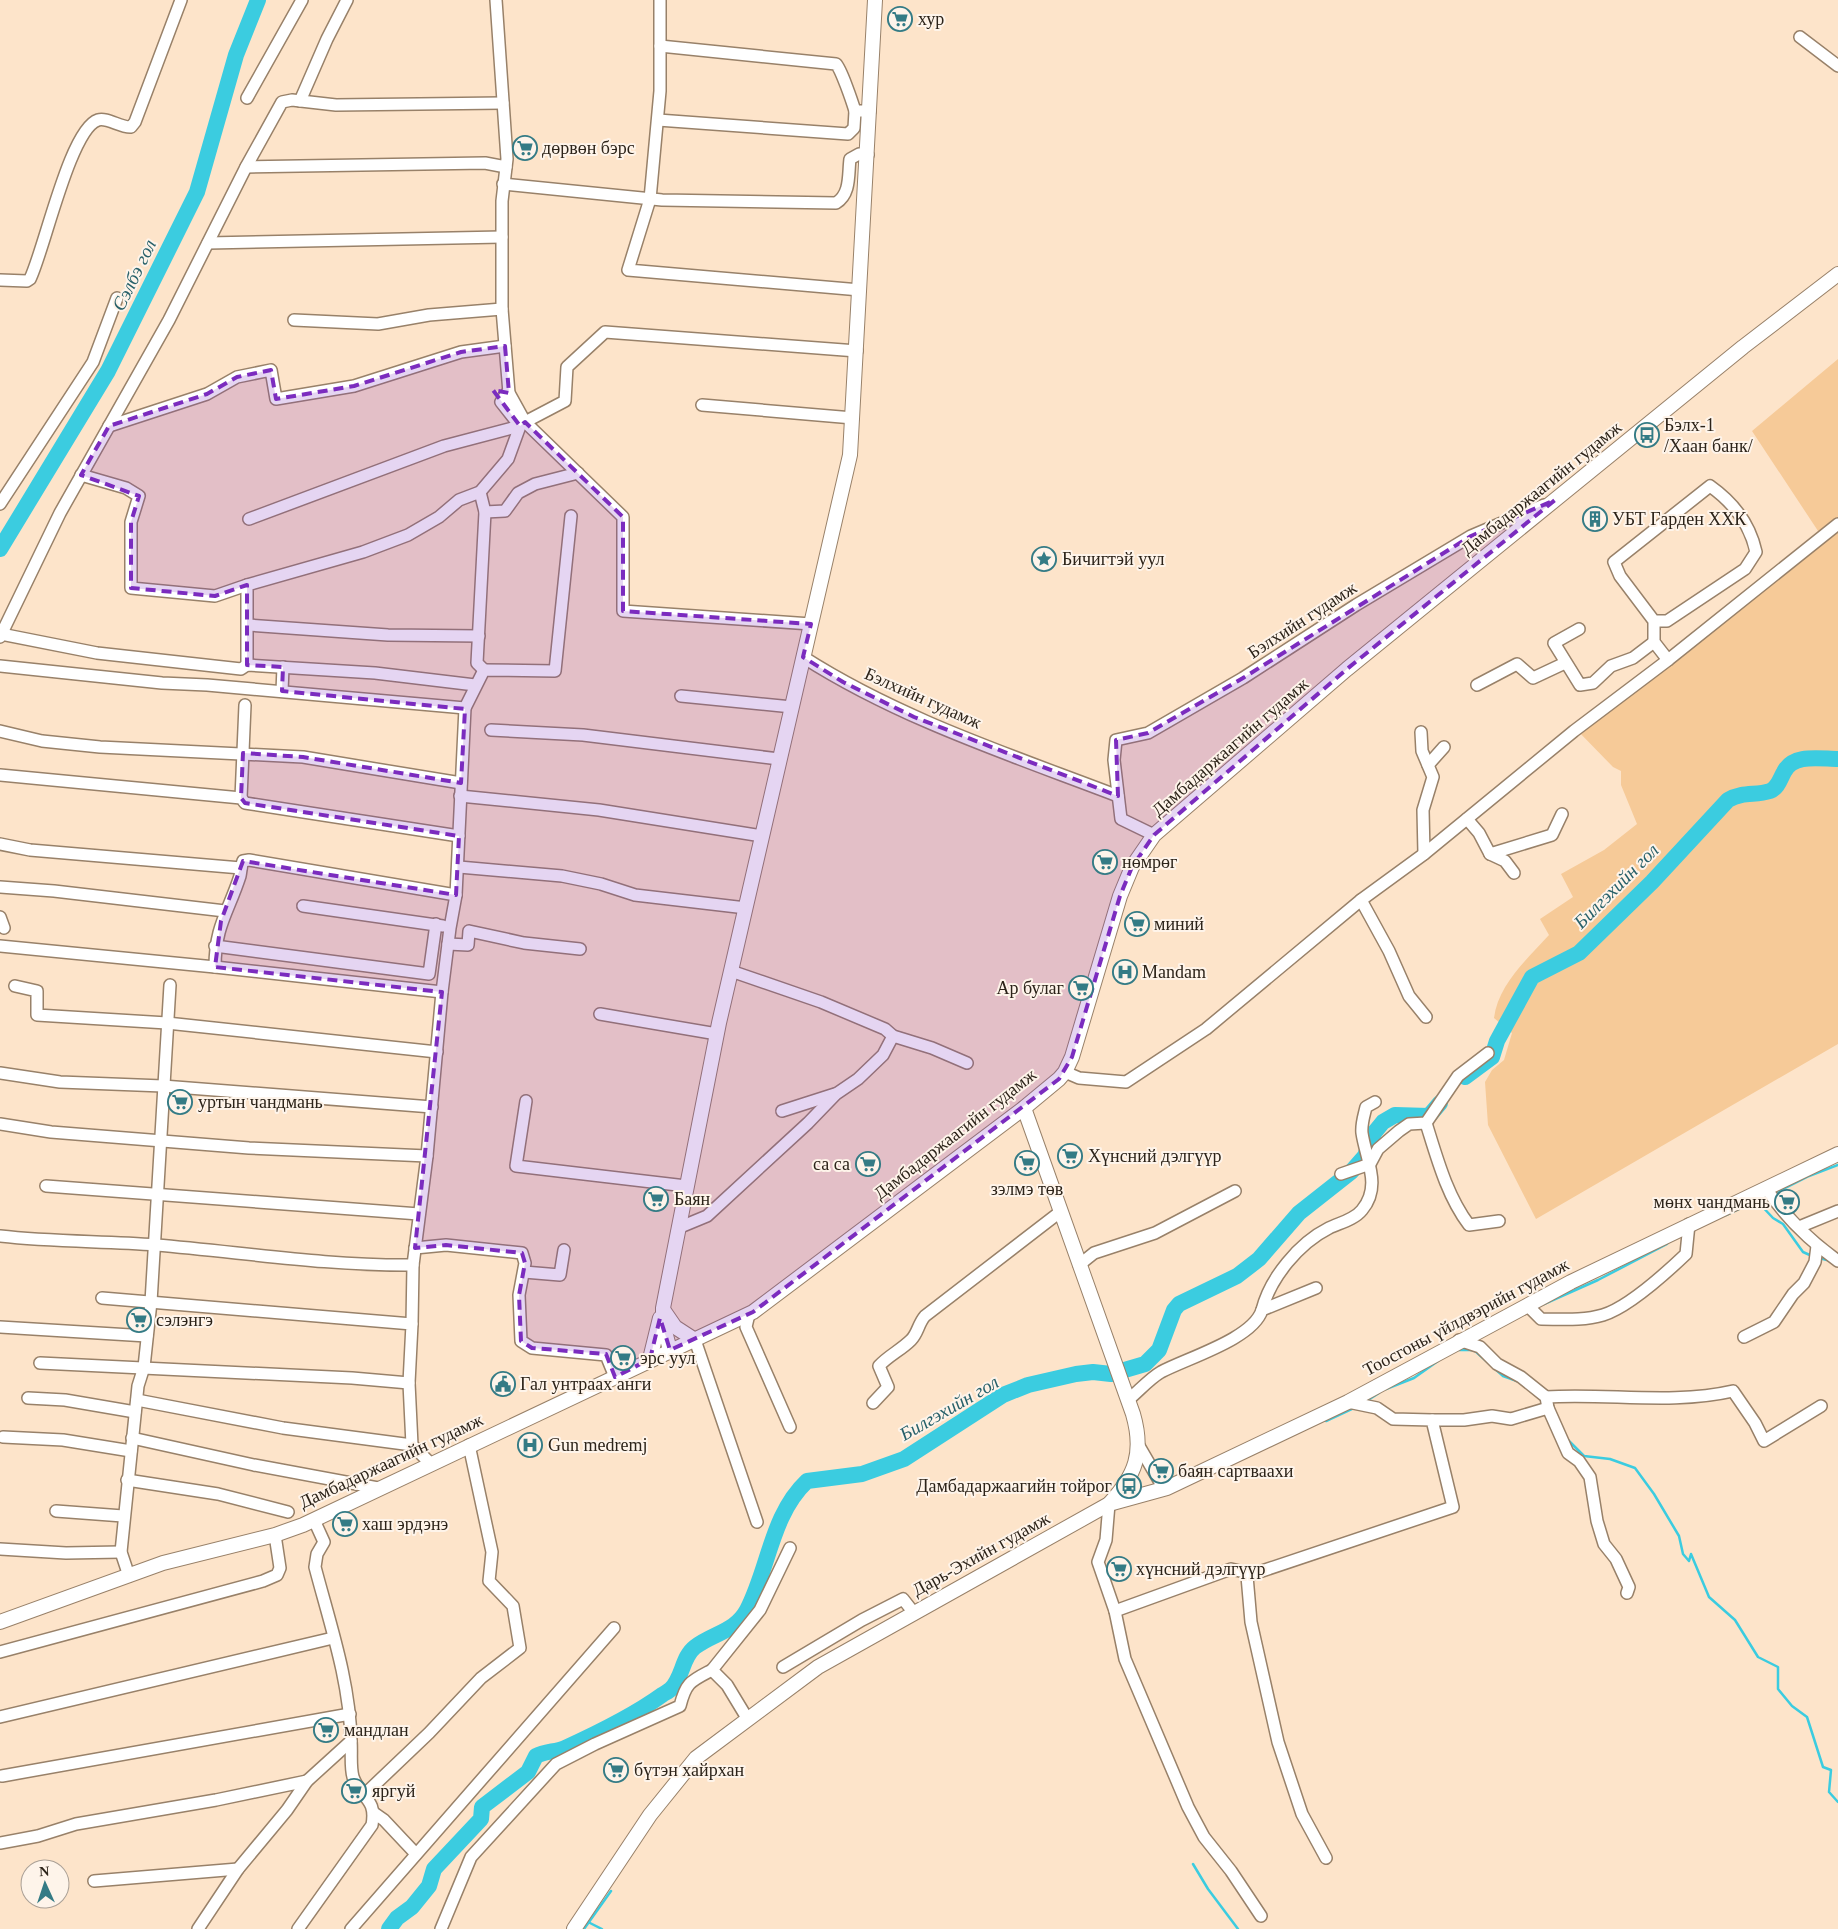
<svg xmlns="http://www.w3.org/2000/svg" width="1838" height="1929" font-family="Georgia,serif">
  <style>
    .park { fill: #f6ca98 }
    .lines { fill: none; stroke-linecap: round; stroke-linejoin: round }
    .stream { stroke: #3bcce0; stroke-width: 2.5 }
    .river { stroke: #3bcce0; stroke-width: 16 }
    .minor-casing { stroke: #988169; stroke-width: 14 }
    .major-casing { stroke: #988169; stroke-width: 16 }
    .minor { stroke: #fff; stroke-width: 11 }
    .major { stroke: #fff; stroke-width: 14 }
    .marked { fill: #7b2cbf; fill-opacity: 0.2; stroke: #7b2cbf; stroke-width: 4; stroke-dasharray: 10 6; stroke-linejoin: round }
    .labels { text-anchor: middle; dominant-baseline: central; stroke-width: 4; stroke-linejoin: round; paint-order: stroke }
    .poi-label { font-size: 18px; fill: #2c2319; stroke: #fef4ea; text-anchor: start }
    .street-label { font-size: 18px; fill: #2c2319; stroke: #fef4ea }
    .water-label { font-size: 19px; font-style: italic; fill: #28616a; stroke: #fef4ea }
  </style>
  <rect width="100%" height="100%" fill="#fde4ca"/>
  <path class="park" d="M 1838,359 L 1838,1044 L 1536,1219 L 1488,1125 L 1485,1082 L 1492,1070 L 1504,1060 L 1512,1033 L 1494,1018 C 1498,985 1527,959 1549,935 L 1540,919 L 1573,897 L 1561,874 L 1604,850 L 1637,824 L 1621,785 L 1621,771 L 1613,767 L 1575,728 L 1824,540 L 1752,431 Z"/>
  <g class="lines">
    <g class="stream">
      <path d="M 1773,1194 L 1809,1176 L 1838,1165"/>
      <path d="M 1757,1201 L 1773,1218 L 1783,1224 L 1803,1252 L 1812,1256"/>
      <path d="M 1726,1215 L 1768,1195"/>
      <path d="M 1819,1258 L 1831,1261"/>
      <path d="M 1544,1304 L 1598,1280 L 1667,1244"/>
      <path d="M 1459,1350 L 1474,1350 L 1503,1376 L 1517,1381"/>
      <path d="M 1386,1389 L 1414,1378 L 1438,1361"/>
      <path d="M 1365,1402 L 1379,1393"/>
      <path d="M 1326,1421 L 1356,1407"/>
      <path d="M 1567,1439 L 1584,1456 L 1610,1459 L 1635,1468 L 1654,1494 L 1679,1536 L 1683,1554 L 1689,1561 L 1691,1554 L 1709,1597 L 1735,1620 L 1758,1657 L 1778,1667 L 1778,1689 L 1792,1706 L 1807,1717 L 1823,1767 L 1831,1770 L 1829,1792 L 1838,1802"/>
      <path d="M 1193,1864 L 1208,1889 L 1238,1929"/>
      <path d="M 588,1922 L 602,1929"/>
      <path d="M 584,1929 L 611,1891"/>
    </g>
    <g class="river">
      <path d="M 0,549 L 108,371 L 197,192 L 236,55 L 258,0"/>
      <path d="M 1465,1077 L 1492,1057 L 1497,1041 L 1532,977 L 1579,953 L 1652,882 L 1728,800 C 1744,791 1755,796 1770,791 C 1778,788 1780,779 1784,772 C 1793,753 1821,759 1838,759"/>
      <path d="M 389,1929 L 397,1918 L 412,1907 L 429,1886 L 434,1869 L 481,1819 L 482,1807 L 528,1772 L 536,1756 C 545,1751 556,1752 565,1748 C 598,1733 633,1716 662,1695 C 665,1693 669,1691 671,1689 C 683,1677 682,1657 695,1647 C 713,1633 735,1632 747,1610 C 769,1568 771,1515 807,1481 L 862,1474 L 904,1459 L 1003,1395 L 1028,1385 L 1076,1374 L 1093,1372 L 1111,1374 L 1145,1364 L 1159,1350 L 1174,1310 L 1179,1304 L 1237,1276 L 1259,1259 L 1299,1213 L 1351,1172 L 1365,1156 L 1374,1133 L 1383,1122 L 1395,1115 L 1429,1116 L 1440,1103"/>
    </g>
    <defs>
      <g id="minor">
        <path d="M 496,0 L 507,159 L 502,201 L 502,309 L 509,393 L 525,422 L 623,517 L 623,611 L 811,624"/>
        <path d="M 660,0 L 660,91 L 650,199 L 628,270 L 860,290"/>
        <path d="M 1800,37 L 1838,66"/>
        <path d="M 660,46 L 836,64 C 841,69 852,101 855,111 L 870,111"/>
        <path d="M 247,98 L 302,0"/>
        <path d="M 300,101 L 327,39 L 347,0"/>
        <path d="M 658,120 L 848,134 L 854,128 L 855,111"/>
        <path d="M 246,167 L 485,163 L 506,167"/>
        <path d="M 503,184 L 662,200 L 836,203 C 851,194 848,174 850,159 L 859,154 L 868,155"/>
        <path d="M 208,243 L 502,237"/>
        <path d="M 0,280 L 27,281 L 30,279 C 44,251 70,129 98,120 C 107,117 121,128 131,127 L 135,122 L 181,0"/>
        <path d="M 294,320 L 378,324 L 429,315 L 502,309"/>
        <path d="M 702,405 L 853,418"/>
        <path d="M 109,426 L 207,394 L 237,377 L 271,370 L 276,399 L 354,386 L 461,352 L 505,346"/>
        <path d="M 81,475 L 126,488 L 139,496 L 131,522 L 131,588 L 215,596 L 247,585"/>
        <path d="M 480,492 L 485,512 L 477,663 L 484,670"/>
        <path d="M 0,504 L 93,362 L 117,298"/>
        <path d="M 485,512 L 505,511 L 518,493 L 535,484 L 578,473"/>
        <path d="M 249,519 L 444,446 L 520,426 L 501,402 L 507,393 L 509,393"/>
        <path d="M 1654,621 L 1667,621 L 1745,569 L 1756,552 C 1750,524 1734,503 1710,486 L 1614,562 L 1620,576 L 1654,621 L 1654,642 L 1668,660"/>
        <path d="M 248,625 L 388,635 L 479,636"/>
        <path d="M 1579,629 L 1554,643 L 1580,685 L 1593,683 L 1611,666 L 1633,658 L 1654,642"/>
        <path d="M 1,634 L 97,653 L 241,669 L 247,665 L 375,673 L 475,685"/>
        <path d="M 0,637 L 60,513 L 169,320 L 246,167 L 282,102 L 292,100 L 336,105 L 503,103"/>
        <path d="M 803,657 C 900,719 1011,755 1118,796"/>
        <path d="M 247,665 L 247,585 L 363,552 L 408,535 L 439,517 L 459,500 L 480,492 L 508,459 L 520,426 L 525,422 L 565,401 L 567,367 L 605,332 L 857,351"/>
        <path d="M 0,666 L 162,683 L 207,685 L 465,708"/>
        <path d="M 1477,685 L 1517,664 L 1533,678 L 1565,663"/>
        <path d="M 282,691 L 283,667"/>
        <path d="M 681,696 L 792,707"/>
        <path d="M 491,730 L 583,735 L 779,759"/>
        <path d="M 0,731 L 42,741 L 100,747 L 303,757 L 461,783"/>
        <path d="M 1421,732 L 1422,751 L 1433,777 L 1423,810 L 1424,854"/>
        <path d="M 1428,765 L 1444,747"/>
        <path d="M 0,775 L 241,798 L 245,803 L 459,836"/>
        <path d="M 460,796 L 599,810 L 762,836"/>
        <path d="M 241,798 L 245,705"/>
        <path d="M 1467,819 L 1479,833 L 1490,854 L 1505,861 L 1514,873"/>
        <path d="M 1154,835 L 1121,819 L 1114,760 L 1116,740 L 1148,733 L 1243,678 L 1356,605 L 1471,536 L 1544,505"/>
        <path d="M 0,844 L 30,850 L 241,868"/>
        <path d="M 1490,854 L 1552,835 L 1562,814"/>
        <path d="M 459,867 L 562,876 L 601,884 L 635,895 L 746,908"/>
        <path d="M 0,887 L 54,891 L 225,911"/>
        <path d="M 1361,900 L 1389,951 L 1409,996 L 1426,1017"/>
        <path d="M 303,906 L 443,926"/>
        <path d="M 0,917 L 4,928"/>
        <path d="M 448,944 L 468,945 L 469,931 L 524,943 L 580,949"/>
        <path d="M 0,946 L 215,967 C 215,926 228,913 240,876 C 241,871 241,866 243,861 L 249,860 L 456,895"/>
        <path d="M 215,946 L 429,974 L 436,924"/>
        <path d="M 215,967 L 442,992"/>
        <path d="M 731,971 L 821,1002 L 885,1029 L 893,1036 L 932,1048 L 967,1063"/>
        <path d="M 15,986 L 37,991 L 37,1015 L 167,1023 L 437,1052"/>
        <path d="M 600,1014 L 717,1034"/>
        <path d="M 1065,1072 L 1079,1078 L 1126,1082 L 1206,1029 L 1361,900 L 1424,854 L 1574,731 L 1668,660 L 1838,524"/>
        <path d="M 0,1073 L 60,1082 L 163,1086 L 432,1107"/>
        <path d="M 526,1101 L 516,1166 L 686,1186"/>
        <path d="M 782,1111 L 835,1094"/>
        <path d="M 1426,1123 C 1437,1158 1447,1196 1469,1225 L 1499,1221"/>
        <path d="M 0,1124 L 51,1132 L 249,1148 L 427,1156"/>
        <path d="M 1341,1174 L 1370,1164 L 1378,1149 L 1399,1131 L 1409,1124 L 1426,1123 L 1458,1076 L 1488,1053"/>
        <path d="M 46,1186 L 419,1214"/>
        <path d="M 1766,1188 C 1785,1217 1810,1241 1838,1261"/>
        <path d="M 1799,1227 L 1838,1211"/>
        <path d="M 678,1228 L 707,1216 L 808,1123 L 836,1094 L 858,1079 L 883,1055 L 893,1036"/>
        <path d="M 0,1236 C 52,1242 104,1241 156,1245 C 241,1252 327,1266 413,1265 L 427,1156 L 442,992 L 450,928 L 456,895 L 465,708 L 484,670 L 555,671 L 571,516"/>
        <path d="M 415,1248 L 446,1245 L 522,1253 L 525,1263 L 519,1295 L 521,1341 L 532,1348 L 606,1355 L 615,1377"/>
        <path d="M 1079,1265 L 1094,1253 L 1155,1233 L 1235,1191"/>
        <path d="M 524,1272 L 560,1275 L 564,1250"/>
        <path d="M 102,1298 L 412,1324 L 409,1383 L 412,1445 L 430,1463"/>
        <path d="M 1527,1305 L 1541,1319 C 1561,1319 1583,1321 1603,1315 C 1629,1307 1666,1273 1686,1254 L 1689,1224"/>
        <path d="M 1262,1310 C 1270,1278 1299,1243 1329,1228 C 1339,1223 1354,1220 1362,1210 C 1382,1186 1366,1160 1362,1133 C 1361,1124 1364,1116 1366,1107 L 1375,1102"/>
        <path d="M 749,1314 L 746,1327 L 790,1427"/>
        <path d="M 412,1324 L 413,1265"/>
        <path d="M 0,1327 L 147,1336"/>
        <path d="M 1744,1337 L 1774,1322 L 1793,1294 L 1804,1283 L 1815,1262 L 1817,1246"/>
        <path d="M 695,1340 L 757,1522"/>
        <path d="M 1459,1340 L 1480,1347 L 1497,1364 L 1521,1377 L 1546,1397 L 1548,1408 L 1568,1453 L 1579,1461 L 1590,1477 L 1597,1521 L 1604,1544 L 1616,1559 L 1629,1587 L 1627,1593"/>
        <path d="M 40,1363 L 352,1378 L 409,1383"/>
        <path d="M 1546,1397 C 1608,1393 1672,1405 1733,1391 L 1755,1423 L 1764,1441 L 1821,1406"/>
        <path d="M 28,1398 L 65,1400 L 135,1412"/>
        <path d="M 137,1400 L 283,1428 L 412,1445"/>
        <path d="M 1128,1400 C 1139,1391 1149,1379 1161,1372 C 1187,1358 1253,1339 1262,1310 L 1316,1288"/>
        <path d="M 873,1403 L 888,1387 L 879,1366 C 888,1356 901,1350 911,1340 C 918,1333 918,1324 925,1316 L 1060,1212"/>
        <path d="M 1432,1420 L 1464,1420 L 1492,1416 L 1511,1419 L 1548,1408"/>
        <path d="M 3,1437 L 63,1440 L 131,1451"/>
        <path d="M 132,1438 L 254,1465 L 378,1488"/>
        <path d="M 1139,1446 L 1164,1489"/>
        <path d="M 127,1480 L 218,1494 L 288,1512"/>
        <path d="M 1109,1504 L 1106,1540 L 1098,1562 L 1115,1611 L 1125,1659 L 1188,1807 L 1204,1837 L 1231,1871 L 1261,1916"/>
        <path d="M 56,1511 L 123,1516"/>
        <path d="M 0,1549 L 66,1553 L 121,1552"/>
        <path d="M 129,1576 L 121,1552 L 138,1386 L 144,1367 L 151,1302 L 170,985"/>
        <path d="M 1247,1576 L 1453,1507 L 1432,1420 L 1393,1419 L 1377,1408 L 1348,1402"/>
        <path d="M 1115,1611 L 1231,1569 L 1244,1572 L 1247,1576 L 1251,1622 L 1278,1742 L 1302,1814 L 1326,1858"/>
        <path d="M 0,1652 L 263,1581 L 277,1575 L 280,1568 L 275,1535"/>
        <path d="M 783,1667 L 862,1620 L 903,1599 L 914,1613"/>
        <path d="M 0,1717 L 333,1638"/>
        <path d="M 747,1718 L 727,1685 L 712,1670 L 760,1610 L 790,1548"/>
        <path d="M 2,1776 L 350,1714"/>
        <path d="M 365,1794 L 429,1733 L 481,1678 L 520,1648 L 513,1606 L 489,1581 L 492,1552 L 469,1445"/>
        <path d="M 374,1813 L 384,1820 L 416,1854"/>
        <path d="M 0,1843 L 38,1836 L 76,1824 L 216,1800 L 307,1781"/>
        <path d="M 94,1881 L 238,1869"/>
        <path d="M 198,1929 L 238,1869 L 287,1810 L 307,1781 L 351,1741 C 350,1682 330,1624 315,1567 L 317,1554 L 324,1542 L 314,1520"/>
        <path d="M 298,1929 L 372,1825 C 377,1798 361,1799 353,1777 C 350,1766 352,1752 351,1741"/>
        <path d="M 351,1929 L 614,1628"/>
        <path d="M 441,1929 L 471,1857 L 556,1764 L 595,1744 L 680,1706 C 686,1682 691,1681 712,1670"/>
      </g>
      <g id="major">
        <path d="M 664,1311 L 675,1327 L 695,1340"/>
        <path d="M 670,1350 L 663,1324 L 663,1308 L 719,1023 L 850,455 L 875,0"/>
        <path d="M 650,1359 L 660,1318"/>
        <path d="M 1109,1504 L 1167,1488 L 1348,1402 L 1571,1282 L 1838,1154"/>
        <path d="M 0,1622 L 163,1563 L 275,1535 L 303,1525 L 753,1312 L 1024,1108 L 1059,1079 L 1065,1072 L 1072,1057 L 1120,896 L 1132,867 L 1154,835 L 1347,669 L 1743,347 L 1838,274"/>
        <path d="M 574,1929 L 650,1815 L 696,1758 L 818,1667 L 1109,1504 C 1136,1475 1144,1452 1133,1414 L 1024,1108"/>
      </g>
    </defs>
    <use href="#minor" class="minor-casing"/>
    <use href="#major" class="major-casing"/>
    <use href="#minor" class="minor"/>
    <use href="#major" class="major"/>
  </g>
  <path class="marked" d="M 505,346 L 509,393 L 493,390 L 520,426 L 525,422 L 623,517 L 623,611 L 811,624 L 803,657 L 843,682 L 914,717 L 1118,796 L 1116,740 L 1148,733 L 1243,678 L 1471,536 L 1555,500 L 1347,669 L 1154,835 L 1132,867 L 1120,896 L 1072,1057 L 1059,1079 L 753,1312 L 670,1350 L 660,1318 L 650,1359 L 615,1377 L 606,1354 L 532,1348 L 521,1341 L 519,1295 L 525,1263 L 522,1253 L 446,1245 L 415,1248 L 442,992 L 215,967 L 221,921 L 243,861 L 456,895 L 459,836 L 245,803 L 241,798 L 243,753 L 303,757 L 461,783 L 465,709 L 282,691 L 283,667 L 247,665 L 247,585 L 215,596 L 131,588 L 131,522 L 139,496 L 81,475 L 109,426 L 207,394 L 237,377 L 271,370 L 276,399 L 354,386 L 461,352 Z"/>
  <defs>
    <symbol id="supermarket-ring" viewBox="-11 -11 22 22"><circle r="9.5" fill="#fef4ea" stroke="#347b85" stroke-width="1.5"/><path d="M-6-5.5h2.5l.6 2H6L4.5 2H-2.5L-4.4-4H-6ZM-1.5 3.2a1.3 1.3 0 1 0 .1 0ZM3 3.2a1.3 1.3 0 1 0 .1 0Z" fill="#347b85"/></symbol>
    <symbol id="bus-ring" viewBox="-11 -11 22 22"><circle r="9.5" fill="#fef4ea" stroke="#347b85" stroke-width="1.5"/><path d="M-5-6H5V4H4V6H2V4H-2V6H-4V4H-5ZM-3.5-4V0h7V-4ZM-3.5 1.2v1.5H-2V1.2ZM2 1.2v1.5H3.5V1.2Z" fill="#347b85"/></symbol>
    <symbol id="building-ring" viewBox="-11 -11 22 22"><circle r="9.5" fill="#fef4ea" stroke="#347b85" stroke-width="1.5"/><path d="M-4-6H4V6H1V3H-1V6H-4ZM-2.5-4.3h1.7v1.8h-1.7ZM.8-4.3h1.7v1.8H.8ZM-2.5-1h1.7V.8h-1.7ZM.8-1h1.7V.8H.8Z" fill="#347b85"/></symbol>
    <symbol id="sight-ring" viewBox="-11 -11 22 22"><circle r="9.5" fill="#fef4ea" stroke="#347b85" stroke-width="1.5"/><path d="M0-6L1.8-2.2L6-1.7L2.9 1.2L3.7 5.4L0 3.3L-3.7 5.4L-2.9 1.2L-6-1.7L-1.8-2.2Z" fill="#347b85"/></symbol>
    <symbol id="hospital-ring" viewBox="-11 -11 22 22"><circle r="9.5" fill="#fef4ea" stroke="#347b85" stroke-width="1.5"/><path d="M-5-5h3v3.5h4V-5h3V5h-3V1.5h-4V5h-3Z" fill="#347b85"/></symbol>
    <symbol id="civic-ring" viewBox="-11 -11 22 22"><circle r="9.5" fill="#fef4ea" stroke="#347b85" stroke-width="1.5"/><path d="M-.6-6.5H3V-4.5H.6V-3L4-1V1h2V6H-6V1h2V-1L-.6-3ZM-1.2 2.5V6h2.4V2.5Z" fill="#347b85"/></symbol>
  </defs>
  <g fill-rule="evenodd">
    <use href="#supermarket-ring" x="886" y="5" width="28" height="28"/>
    <use href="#supermarket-ring" x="511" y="134" width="28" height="28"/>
    <use href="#bus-ring" x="1633" y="421" width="28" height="28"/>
    <use href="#building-ring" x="1581" y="505" width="28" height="28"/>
    <use href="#sight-ring" x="1030" y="545" width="28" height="28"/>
    <use href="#supermarket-ring" x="1091" y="848" width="28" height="28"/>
    <use href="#supermarket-ring" x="1123" y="910" width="28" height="28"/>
    <use href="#hospital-ring" x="1111" y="958" width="28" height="28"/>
    <use href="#supermarket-ring" x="1067" y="974" width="28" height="28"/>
    <use href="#supermarket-ring" x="166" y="1088" width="28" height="28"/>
    <use href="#supermarket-ring" x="1056" y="1142" width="28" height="28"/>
    <use href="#supermarket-ring" x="1013" y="1149" width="28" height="28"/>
    <use href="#supermarket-ring" x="854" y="1150" width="28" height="28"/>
    <use href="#supermarket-ring" x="642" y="1185" width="28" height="28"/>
    <use href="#supermarket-ring" x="1773" y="1188" width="28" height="28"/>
    <use href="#supermarket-ring" x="125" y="1306" width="28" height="28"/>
    <use href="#supermarket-ring" x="609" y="1344" width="28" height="28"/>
    <use href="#civic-ring" x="489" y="1370" width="28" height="28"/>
    <use href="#hospital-ring" x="516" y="1431" width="28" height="28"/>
    <use href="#supermarket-ring" x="1147" y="1457" width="28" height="28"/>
    <use href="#bus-ring" x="1115" y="1472" width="28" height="28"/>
    <use href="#supermarket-ring" x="331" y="1510" width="28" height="28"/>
    <use href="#supermarket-ring" x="1105" y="1555" width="28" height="28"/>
    <use href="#supermarket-ring" x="312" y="1716" width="28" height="28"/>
    <use href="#supermarket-ring" x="602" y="1756" width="28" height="28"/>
    <use href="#supermarket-ring" x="340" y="1777" width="28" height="28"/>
  </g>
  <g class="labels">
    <g class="poi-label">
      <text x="918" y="19">хур</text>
      <text x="542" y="148">дөрвөн бэрс</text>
      <text x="1664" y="425">Бэлх-1<tspan x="1664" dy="21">/Хаан банк/</tspan></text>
      <text x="1612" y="519">УБТ Гарден ХХК</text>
      <text x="1062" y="559">Бичигтэй уул</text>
      <text x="1122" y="862">нөмрөг</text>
      <text x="1154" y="924">миний</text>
      <text x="1142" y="972">Mandam</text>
      <text x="1064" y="988" text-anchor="end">Ар булаг</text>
      <text x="198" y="1102">уртын чандмань</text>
      <text x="1088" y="1156">Хүнсний дэлгүүр</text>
      <text x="850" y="1164" text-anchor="end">са са</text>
      <text x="1027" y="1189" text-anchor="middle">зэлмэ төв</text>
      <text x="674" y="1199">Баян</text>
      <text x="1770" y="1202" text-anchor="end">мөнх чандмань</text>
      <text x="156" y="1320">сэлэнгэ</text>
      <text x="640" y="1358">эрс уул</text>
      <text x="520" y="1384">Гал унтраах анги</text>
      <text x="548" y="1445">Gun medremj</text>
      <text x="1178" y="1471">баян сартваахи</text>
      <text x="1112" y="1486" text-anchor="end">Дамбадаржаагийн тойрог</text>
      <text x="362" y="1524">хаш эрдэнэ</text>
      <text x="1136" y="1569">хүнсний дэлгүүр</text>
      <text x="344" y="1730">мандлан</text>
      <text x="634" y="1770">бүтэн хайрхан</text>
      <text x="372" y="1791">яргуй</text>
    </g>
    <g class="street-label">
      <text transform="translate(1541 488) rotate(-39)">Дамбадаржаагийн гудамж</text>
      <text transform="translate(1302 620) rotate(-33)">Бэлхийн гудамж</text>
      <text transform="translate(923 698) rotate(24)">Бэлхийн гудамж</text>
      <text transform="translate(1230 747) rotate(-41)">Дамбадаржаагийн гудамж</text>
      <text transform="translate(955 1134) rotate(-38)">Дамбадаржаагийн гудамж</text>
      <text transform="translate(1466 1317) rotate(-28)">Тоосгоны үйлдвэрийн гудамж</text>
      <text transform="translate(391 1461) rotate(-25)">Дамбадаржаагийн гудамж</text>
      <text transform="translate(981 1554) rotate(-29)">Дарь-Эхийн гудамж</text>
    </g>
    <g class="water-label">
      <text transform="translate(134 275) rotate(-64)">Сэлбэ гол</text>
      <text transform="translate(1616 886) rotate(-45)">Билгэхийн гол</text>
      <text transform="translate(949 1408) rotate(-30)">Билгэхийн гол</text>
    </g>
  </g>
  <g transform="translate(45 1884) rotate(357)"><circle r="24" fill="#fef4ea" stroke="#aaa096"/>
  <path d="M0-4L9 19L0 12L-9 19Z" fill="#347b85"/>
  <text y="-8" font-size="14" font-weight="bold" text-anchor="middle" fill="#2c2319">N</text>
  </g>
</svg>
